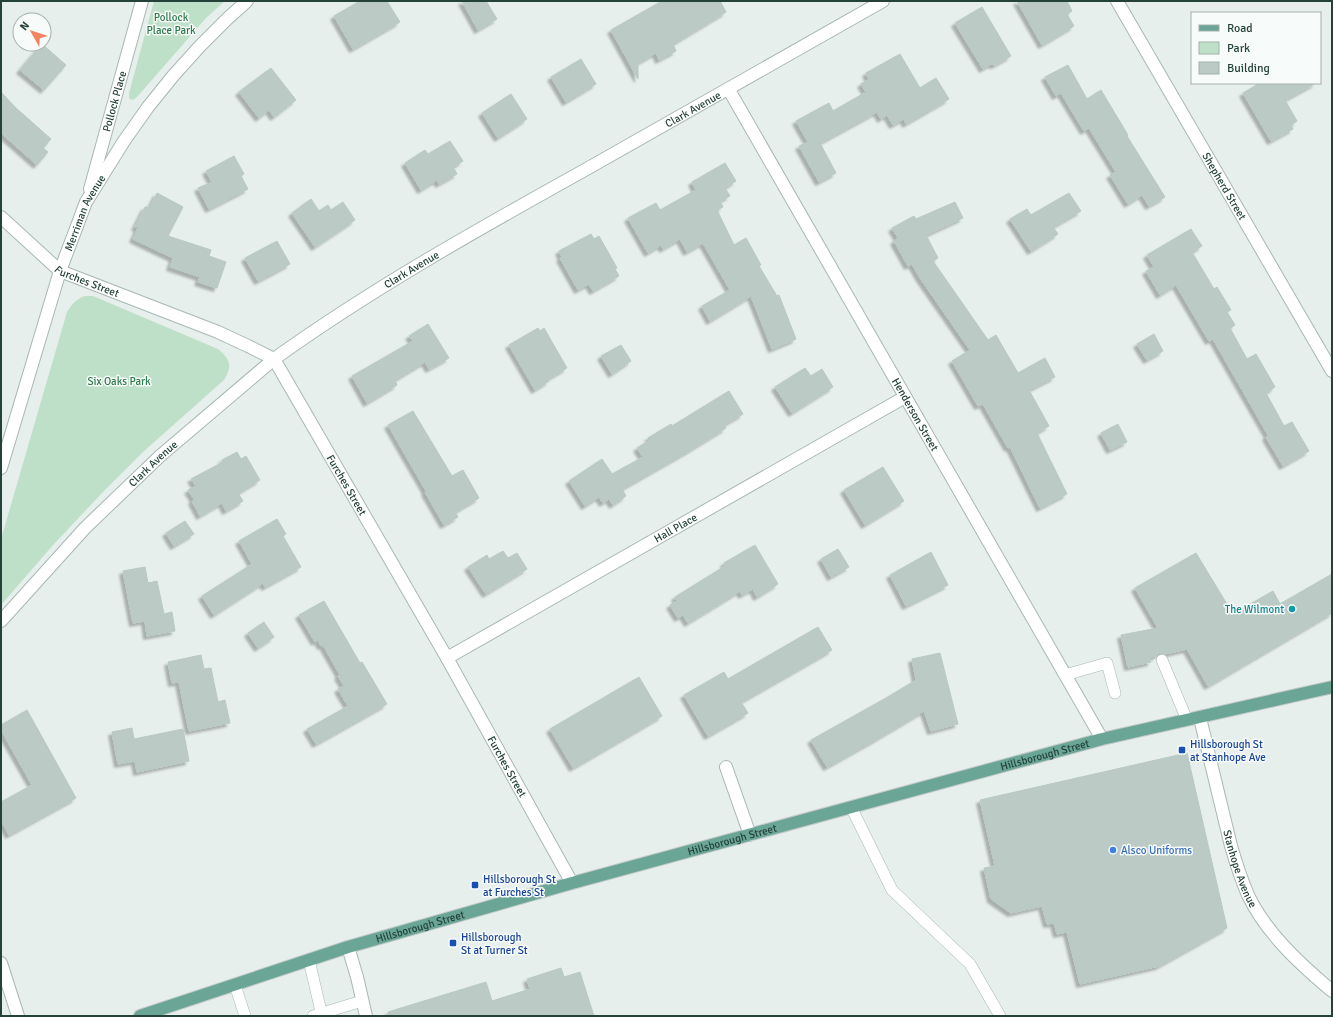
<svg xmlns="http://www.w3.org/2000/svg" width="1333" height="1017" font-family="Signika,sans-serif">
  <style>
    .green { fill: #bfe0c8 }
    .building { fill: #bbcac4; stroke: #b8c9c2; filter: url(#shadow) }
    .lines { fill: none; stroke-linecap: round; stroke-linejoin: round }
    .service-casing { stroke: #a8b8b2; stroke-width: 12 }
    .minor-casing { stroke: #a8b8b2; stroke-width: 14 }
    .primary-casing { stroke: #c2cac8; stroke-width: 14 }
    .service { stroke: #fff; stroke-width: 11 }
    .minor { stroke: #fff; stroke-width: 12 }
    .primary { stroke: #6aa596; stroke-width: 12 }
    .culture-dot { fill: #0f9aa8; stroke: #f7fbf9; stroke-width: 1.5 }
    .transit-dot { fill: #1a4fb4; stroke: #f7fbf9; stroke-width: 1.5 }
    .shop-dot { fill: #3f7fe0; stroke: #f7fbf9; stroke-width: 1.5 }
    .labels { text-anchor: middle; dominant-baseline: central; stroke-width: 3; stroke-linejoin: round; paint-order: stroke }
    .park-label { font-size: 11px; fill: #2d7a4b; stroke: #f7fbf9 }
    .street-label { font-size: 11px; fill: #24423a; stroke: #f7fbf9 }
    .culture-label { font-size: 11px; fill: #0d838f; stroke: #f7fbf9; text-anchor: end }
    .transit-label { font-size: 11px; fill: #164399; stroke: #f7fbf9; text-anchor: start }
    .shop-label { font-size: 11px; fill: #366cbe; stroke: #f7fbf9; text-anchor: start }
  </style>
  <defs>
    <filter id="shadow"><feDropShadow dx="-3.5" dy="3.5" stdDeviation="1" flood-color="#0004"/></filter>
  </defs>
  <rect width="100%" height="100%" fill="#e6efeb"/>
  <g class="green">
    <path d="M 154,1 L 225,1 L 206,18 L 137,97 L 133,100 L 130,99 L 129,98 L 129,93 Z"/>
    <path d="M 85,296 L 93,296 L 218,349 C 230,359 233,366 224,380 L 144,451 L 102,493 L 54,544 L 1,605 L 1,539 L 67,312 C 72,304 76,299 85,296 Z"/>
  </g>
  <g class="building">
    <path d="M 360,1 L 387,1 L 400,22 L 353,49 L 334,16 Z"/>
    <path d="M 462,1 L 486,1 L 497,19 L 478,30 Z"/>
    <path d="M 662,1 L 720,1 L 726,12 L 673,44 L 676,51 L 659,60 L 656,53 L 638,63 L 638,79 L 611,30 Z"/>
    <path d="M 1017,1 L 1067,1 L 1072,11 L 1067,14 L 1074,26 L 1042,45 Z"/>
    <path d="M 982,7 L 1011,56 L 995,65 L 991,64 L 983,69 L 955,23 Z"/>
    <path d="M 42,44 L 66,65 L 44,90 L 20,70 Z"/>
    <path d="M 900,54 L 920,88 L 936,78 L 949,99 L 906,124 L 904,119 L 893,125 L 887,115 L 881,119 L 877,112 L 820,143 L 836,173 L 819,182 L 799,146 L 808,142 L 796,121 L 829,103 L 833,111 L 866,92 L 861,84 L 869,79 L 866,73 Z"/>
    <path d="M 581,59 L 596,84 L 566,102 L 551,77 Z"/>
    <path d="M 1068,65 L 1087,99 L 1101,90 L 1128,135 L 1127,136 L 1165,197 L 1149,206 L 1142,195 L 1128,204 L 1110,175 L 1116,172 L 1089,128 L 1084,131 L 1061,93 L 1056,96 L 1045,77 Z"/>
    <path d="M 271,68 L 296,100 L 274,117 L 269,110 L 259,118 L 239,92 Z"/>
    <path d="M 1260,83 L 1316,83 L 1285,100 L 1297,121 L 1291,125 L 1293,129 L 1271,141 L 1243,93 Z"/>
    <path d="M 1,92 L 16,108 L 51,139 L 43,148 L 48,152 L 37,165 L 1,133 Z"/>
    <path d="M 511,94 L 527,119 L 498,138 L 482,113 Z"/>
    <path d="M 450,141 L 463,161 L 453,167 L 457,174 L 439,184 L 437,180 L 421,190 L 405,163 L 425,150 L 428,154 Z"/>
    <path d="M 234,156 L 244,174 L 241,176 L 248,189 L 209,209 L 198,188 L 212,182 L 206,171 Z"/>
    <path d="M 725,163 L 736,181 L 725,188 L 730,196 L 720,201 L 723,207 L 717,210 L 734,245 L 746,238 L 761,265 L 759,266 L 777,296 L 779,295 L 796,339 L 772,349 L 751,296 L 710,321 L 702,306 L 730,290 L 703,243 L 687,252 L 680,239 L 663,249 L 661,245 L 648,253 L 628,218 L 656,203 L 660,210 L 696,190 L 692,182 Z"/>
    <path d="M 157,193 L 183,207 L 168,236 L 211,250 L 209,256 L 226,262 L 217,288 L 198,282 L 200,277 L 170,267 L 173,258 L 133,239 L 138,228 L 135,227 L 145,207 L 150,207 Z"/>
    <path d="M 1069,193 L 1081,211 L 1053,227 L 1058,234 L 1031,251 L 1010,219 L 1027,209 L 1031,215 Z"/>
    <path d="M 311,199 L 319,211 L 328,205 L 331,210 L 343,202 L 355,220 L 315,247 L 292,213 Z"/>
    <path d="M 955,202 L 963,218 L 926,235 L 938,258 L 933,261 L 988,340 L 996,335 L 1018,373 L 1045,358 L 1055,377 L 1029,390 L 1049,426 L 1037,433 L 1067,494 L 1040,508 L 1010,447 L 1008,448 L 983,404 L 978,406 L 952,361 L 970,350 L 920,278 L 912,264 L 908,266 L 894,241 L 898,238 L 892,228 L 914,216 L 916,219 Z"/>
    <path d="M 1191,229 L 1202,246 L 1192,252 L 1214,289 L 1217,287 L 1231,310 L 1227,312 L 1235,325 L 1230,328 L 1247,359 L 1256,354 L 1275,387 L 1266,393 L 1284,426 L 1292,422 L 1309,451 L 1283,466 L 1266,437 L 1268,435 L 1213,339 L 1209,341 L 1176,285 L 1160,295 L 1146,271 L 1154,267 L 1147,255 Z"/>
    <path d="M 591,234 L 594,239 L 599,236 L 617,268 L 615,269 L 619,276 L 593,291 L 589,284 L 578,290 L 560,258 L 562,257 L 559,251 Z"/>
    <path d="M 277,241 L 290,264 L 258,281 L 245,258 Z"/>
    <path d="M 428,324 L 449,358 L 429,369 L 425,362 L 395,380 L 397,385 L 367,403 L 352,376 L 413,341 L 409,336 Z"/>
    <path d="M 538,328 L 540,331 L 544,328 L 567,368 L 548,379 L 549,381 L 535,390 L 509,345 Z"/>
    <path d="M 1154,334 L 1163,351 L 1147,360 L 1137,344 Z"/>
    <path d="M 621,345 L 631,361 L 612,374 L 601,356 Z"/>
    <path d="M 805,368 L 811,376 L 822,369 L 833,387 L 792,413 L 775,387 Z"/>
    <path d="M 729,391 L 743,414 L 724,425 L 726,428 L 687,452 L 622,489 L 626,496 L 613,505 L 609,499 L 603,503 L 599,497 L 585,506 L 569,481 L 602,459 L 612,474 L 643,457 L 637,448 L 650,440 L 648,438 L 671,424 L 672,426 Z"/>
    <path d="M 413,411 L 452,476 L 463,470 L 479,498 L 455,512 L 458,517 L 444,525 L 425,492 L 426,491 L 388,425 Z"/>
    <path d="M 1118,424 L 1127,442 L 1110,450 L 1101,433 Z"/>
    <path d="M 237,452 L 241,459 L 246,456 L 260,480 L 238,493 L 243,501 L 226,511 L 222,503 L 200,516 L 192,501 L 194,499 L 188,490 L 196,486 L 191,479 L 223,462 L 222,460 Z"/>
    <path d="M 883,467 L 904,501 L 865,525 L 844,490 Z"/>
    <path d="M 277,519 L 286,534 L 283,536 L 301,567 L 265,587 L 263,583 L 214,615 L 202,596 L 252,564 L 239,541 Z"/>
    <path d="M 185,521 L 194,534 L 174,546 L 166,533 Z"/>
    <path d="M 755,545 L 778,584 L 757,597 L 753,589 L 742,595 L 740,591 L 688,623 L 683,615 L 678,618 L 670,605 L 677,601 L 675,597 L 725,566 L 724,563 Z"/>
    <path d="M 838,549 L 849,567 L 831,577 L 821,559 Z"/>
    <path d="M 503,551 L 508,558 L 517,553 L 527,569 L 486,594 L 468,567 L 487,555 L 489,559 Z"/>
    <path d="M 931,552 L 948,585 L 906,606 L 890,575 Z"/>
    <path d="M 1196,553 L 1233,614 L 1273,591 L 1280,604 L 1332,574 L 1332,613 L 1208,686 L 1187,649 L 1165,654 L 1160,653 L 1156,656 L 1150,657 L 1151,662 L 1128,667 L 1121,635 L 1158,628 L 1135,588 Z"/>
    <path d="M 145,567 L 148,583 L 157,581 L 164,614 L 172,612 L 175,631 L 147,636 L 145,621 L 133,623 L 123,571 Z"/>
    <path d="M 324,601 L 360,663 L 362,662 L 387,704 L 316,744 L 307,729 L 348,706 L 338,689 L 344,686 L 338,676 L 340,675 L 323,645 L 321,646 L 318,640 L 315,642 L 299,615 Z"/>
    <path d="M 264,622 L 274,637 L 258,648 L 248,633 Z"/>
    <path d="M 818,627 L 832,650 L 741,702 L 748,713 L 708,736 L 684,695 L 724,672 L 728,679 Z"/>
    <path d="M 940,653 L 958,724 L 931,731 L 924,711 L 875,740 L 827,767 L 811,740 L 886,698 L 916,680 L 912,659 Z"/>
    <path d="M 201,655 L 204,669 L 211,668 L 218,702 L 225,700 L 230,723 L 189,731 L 179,682 L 172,683 L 168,662 Z"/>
    <path d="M 639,677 L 662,716 L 573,768 L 550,729 Z"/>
    <path d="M 27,710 L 76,798 L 9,835 L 1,820 L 1,802 L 32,785 L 1,730 L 1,725 Z"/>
    <path d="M 132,728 L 134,739 L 183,729 L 189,761 L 137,772 L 135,761 L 118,764 L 112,732 Z"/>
    <path d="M 1187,753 L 1227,928 L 1159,966 L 1080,984 L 1067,932 L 1057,934 L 1054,923 L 1047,924 L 1042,906 L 1011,913 L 991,899 L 984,868 L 995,866 L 980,800 Z"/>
    <path d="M 561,968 L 564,977 L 580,972 L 594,1016 L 389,1016 L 388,1012 L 486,982 L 492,1001 L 530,989 L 527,979 Z"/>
  </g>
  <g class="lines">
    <defs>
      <g id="service">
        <path d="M 1162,660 L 1187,720"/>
        <path d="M 1065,675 L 1107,663 L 1115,693"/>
        <path d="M 851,807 L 892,890 L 970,964 L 1000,1016"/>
        <path d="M 309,960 L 322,1016"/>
        <path d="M 235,985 L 245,1016"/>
        <path d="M 313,1016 L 362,1001"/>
      </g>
      <g id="minor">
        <path id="s1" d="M 1117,1 L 1332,371"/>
        <path id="s2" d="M 729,90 L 1102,739"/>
        <path id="s3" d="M 90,189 L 142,1"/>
        <path id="s4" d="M 1,217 L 60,271 L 218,332 L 248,346 L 274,359 L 447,658 L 572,883"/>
        <path id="s5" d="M 1,468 L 60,271 L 86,202 L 124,141 L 148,107 L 173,76 L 200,46 L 227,19 L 247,1"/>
        <path id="s6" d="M 1,621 L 85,528 L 160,456 L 274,359 C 373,288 477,230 583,171 C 683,115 783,58 883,1"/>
        <path id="s7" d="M 447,658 L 905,397"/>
        <path id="s8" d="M 1200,718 L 1231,846 C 1236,863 1241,879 1248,895 C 1266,933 1300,964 1332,991"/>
        <path d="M 726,767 L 750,835"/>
        <path d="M 348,947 L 357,977 L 366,1016"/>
        <path d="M 1,963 L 18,1016"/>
      </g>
      <g id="primary">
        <path id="s9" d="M 140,1016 L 348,947 L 572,883 L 1102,739 L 1332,687"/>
      </g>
    </defs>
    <use href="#service" class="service-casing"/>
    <use href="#minor" class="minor-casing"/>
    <use href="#primary" class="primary-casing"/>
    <use href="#service" class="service"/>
    <use href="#minor" class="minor"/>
    <use href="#primary" class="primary"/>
  </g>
  <circle class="culture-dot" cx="1292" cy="609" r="4"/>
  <g class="transit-dot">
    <rect x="1178" y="746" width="8" height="8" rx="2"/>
    <rect x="471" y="881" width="8" height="8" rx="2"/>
    <rect x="449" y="939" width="8" height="8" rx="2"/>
  </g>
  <circle class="shop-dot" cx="1113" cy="850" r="4"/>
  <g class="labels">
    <g class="park-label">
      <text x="171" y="17">Pollock<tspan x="171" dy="13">Place Park</tspan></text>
      <text x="119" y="381">Six Oaks Park</text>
    </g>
    <g class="street-label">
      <text stroke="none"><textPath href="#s3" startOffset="91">Pollock Place</textPath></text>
      <text stroke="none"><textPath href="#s6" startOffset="867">Clark Avenue</textPath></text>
      <text stroke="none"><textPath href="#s1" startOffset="214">Shepherd Street</textPath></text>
      <text stroke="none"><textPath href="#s5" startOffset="269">Merriman Avenue</textPath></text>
      <text stroke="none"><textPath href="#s6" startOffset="543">Clark Avenue</textPath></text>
      <text stroke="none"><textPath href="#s4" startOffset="109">Furches Street</textPath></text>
      <text stroke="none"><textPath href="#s2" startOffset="374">Henderson Street</textPath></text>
      <text stroke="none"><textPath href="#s6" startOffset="219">Clark Avenue</textPath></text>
      <text stroke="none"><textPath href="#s4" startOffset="457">Furches Street</textPath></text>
      <text stroke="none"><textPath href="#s7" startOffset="263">Hall Place</textPath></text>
      <text stroke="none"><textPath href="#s9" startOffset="942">Hillsborough Street</textPath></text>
      <text stroke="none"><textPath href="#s4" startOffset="781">Furches Street</textPath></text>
      <text stroke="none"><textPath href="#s9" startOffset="618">Hillsborough Street</textPath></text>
      <text stroke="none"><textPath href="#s8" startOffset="156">Stanhope Avenue</textPath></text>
      <text stroke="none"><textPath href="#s9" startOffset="294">Hillsborough Street</textPath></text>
    </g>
    <g class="culture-label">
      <text x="1284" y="609">The Wilmont</text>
    </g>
    <g class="transit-label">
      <text x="1190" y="744">Hillsborough St<tspan x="1190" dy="13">at Stanhope Ave</tspan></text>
      <text x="483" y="879">Hillsborough St<tspan x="483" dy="13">at Furches St</tspan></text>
      <text x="461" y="937">Hillsborough<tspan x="461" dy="13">St at Turner St</tspan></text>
    </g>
    <g class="shop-label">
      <text x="1121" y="850">Alsco Uniforms</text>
    </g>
  </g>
  <rect width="1333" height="1017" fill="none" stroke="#24423a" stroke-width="4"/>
  <rect x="1191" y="12" width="130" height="72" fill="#f7fbf9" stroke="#a3b1ad"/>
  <rect x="1199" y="25" width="20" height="6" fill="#6aa596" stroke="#a3b1ad"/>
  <text x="1227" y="32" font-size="12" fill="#24423a">Road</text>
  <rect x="1199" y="42" width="20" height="12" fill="#bfe0c8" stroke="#a3b1ad"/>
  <text x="1227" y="52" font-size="12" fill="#24423a">Park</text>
  <rect x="1199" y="62" width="20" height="12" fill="#bbcac4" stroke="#a3b1ad"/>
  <text x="1227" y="72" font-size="12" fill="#24423a">Building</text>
  <g transform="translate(32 32) rotate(309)"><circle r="19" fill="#f7fbf9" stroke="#a3b1ad"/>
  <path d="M0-3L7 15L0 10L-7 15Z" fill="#f4845f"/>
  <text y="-6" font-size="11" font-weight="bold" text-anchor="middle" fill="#24423a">N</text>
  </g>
</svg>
